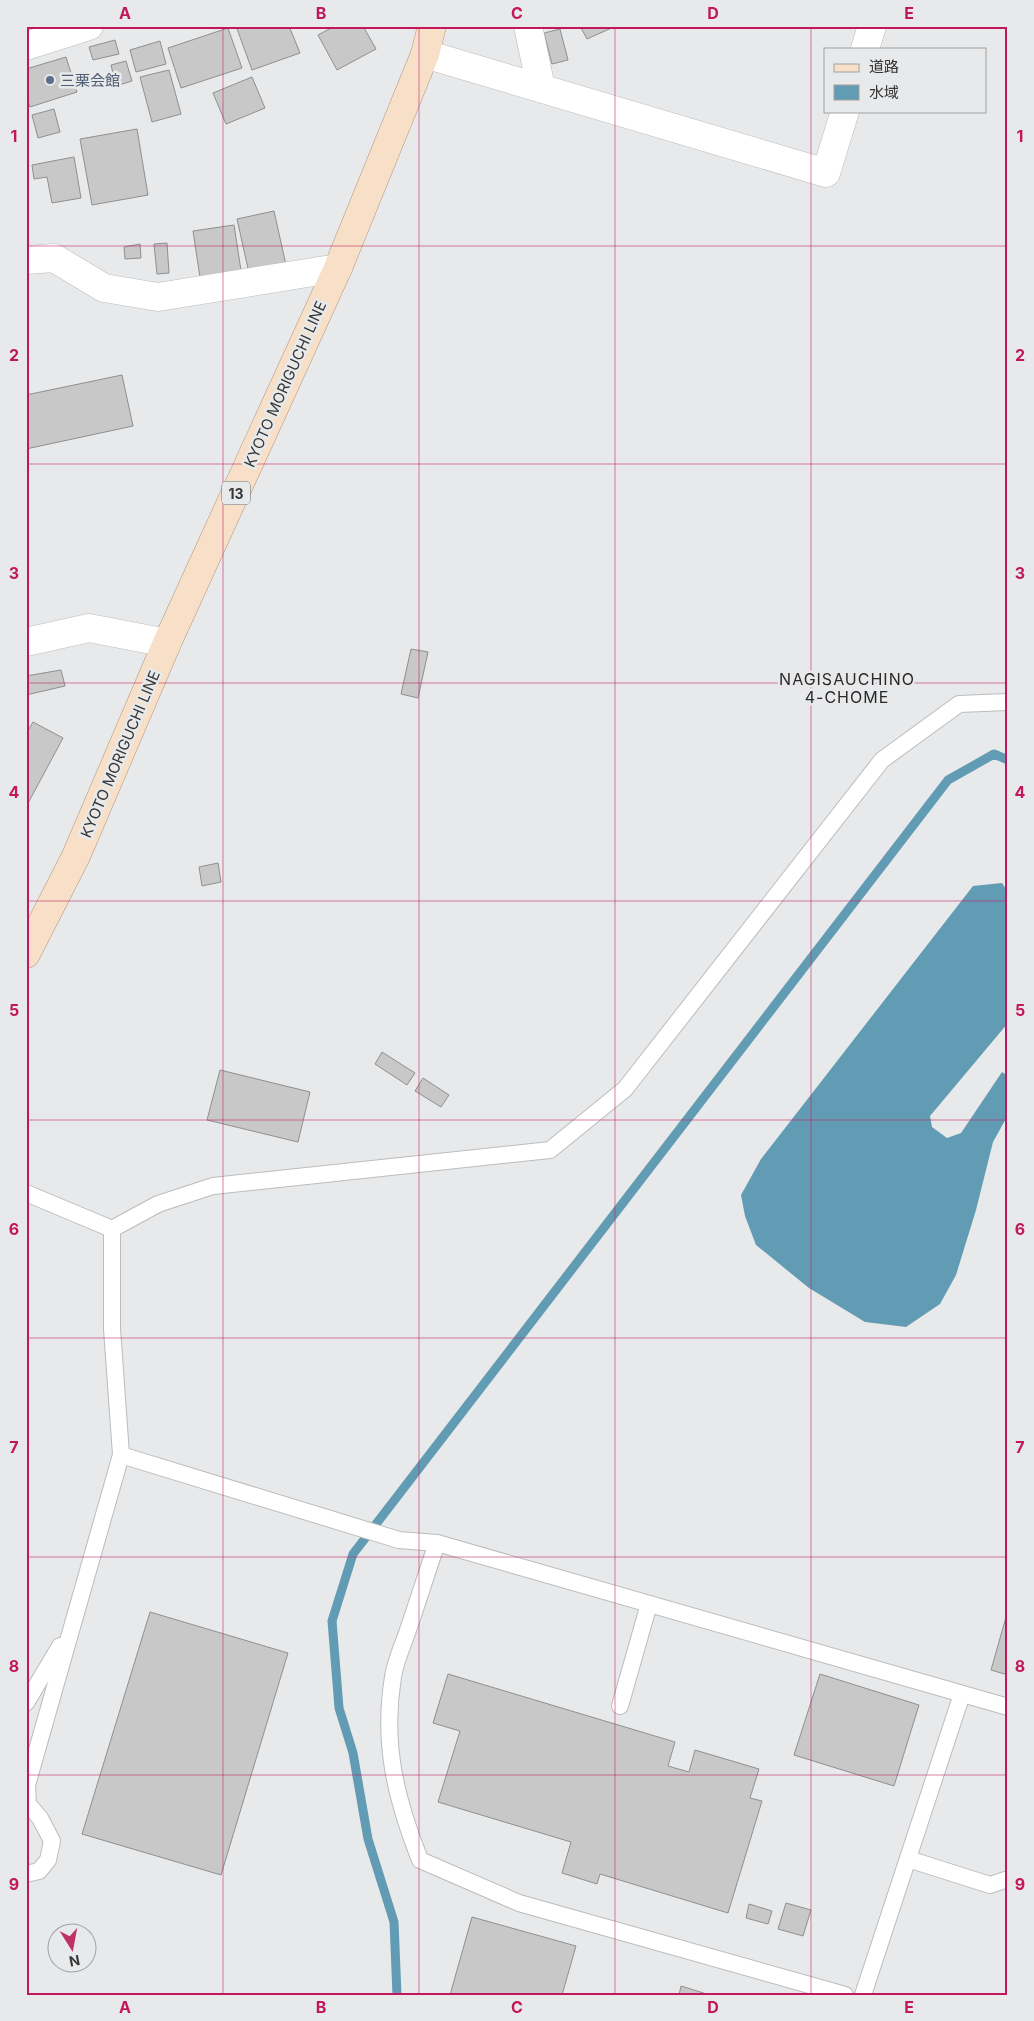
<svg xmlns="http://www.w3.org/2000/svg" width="1034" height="2021" font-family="Inter,'Noto Sans JP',sans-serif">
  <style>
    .water { fill: #629cb4 }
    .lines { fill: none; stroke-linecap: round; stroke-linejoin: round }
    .stream { stroke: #629cb4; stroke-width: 9 }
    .building { fill: #c9c8c8; stroke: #908f8f }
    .lane-casing { stroke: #bcbcbd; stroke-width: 18 }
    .street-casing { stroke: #bcbcbd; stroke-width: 29 }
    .primary-casing { stroke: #b0967e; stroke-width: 29 }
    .lane { stroke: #fff; stroke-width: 16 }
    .street { stroke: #fff; stroke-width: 28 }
    .primary { stroke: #f7dfc8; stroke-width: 28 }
    .grid { fill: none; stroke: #c2185b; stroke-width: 1; stroke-opacity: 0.55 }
    .service-dot { fill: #5c6f8a; stroke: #e8e9ea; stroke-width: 2 }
    .labels { text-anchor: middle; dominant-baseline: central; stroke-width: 5; stroke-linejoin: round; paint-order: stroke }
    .shield { fill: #e8e9ea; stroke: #6b6c6d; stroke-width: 1 }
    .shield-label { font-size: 14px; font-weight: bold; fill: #363637 }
    .service-label { font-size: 15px; fill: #4e5e75; stroke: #e8e9ea; text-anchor: start }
    .street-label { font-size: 15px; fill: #363637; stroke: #e8e9ea }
    .neighbourhood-label { font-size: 16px; letter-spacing: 1px; fill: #2a2a2b; stroke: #e8e9ea }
    .neatline { fill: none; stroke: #c2185b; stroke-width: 2 }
    .grid-label { font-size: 16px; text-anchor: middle; font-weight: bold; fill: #c2185b }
  </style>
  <rect width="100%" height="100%" fill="#e8e9ea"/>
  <path class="water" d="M 1002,883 L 1008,892 L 1008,1023 L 930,1116 L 932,1127 L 947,1138 L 961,1133 L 1002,1072 L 1008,1076 L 1008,1115 L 993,1142 L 976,1210 L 956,1275 L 940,1304 L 906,1327 L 865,1322 L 809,1288 L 756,1245 L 745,1216 L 741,1195 L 761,1159 L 973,886 Z"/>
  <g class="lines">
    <path class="stream" d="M 397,1995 L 394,1922 L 368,1839 L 353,1753 L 339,1708 L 332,1621 L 353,1554 L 948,780 L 994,754 L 1008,760"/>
  </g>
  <g class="building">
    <path d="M 236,26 L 289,26 L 300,53 L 252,70 Z"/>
    <path d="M 335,26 L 363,26 L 376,49 L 337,70 L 318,35 Z"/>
    <path d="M 580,26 L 616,26 L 587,39 Z"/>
    <path d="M 228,28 L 242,68 L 181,88 L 168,48 Z"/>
    <path d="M 560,29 L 568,60 L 552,64 L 544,33 Z"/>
    <path d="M 115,40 L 119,54 L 93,60 L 89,47 Z"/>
    <path d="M 160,41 L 166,64 L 136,72 L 130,50 Z"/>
    <path d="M 66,57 L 77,92 L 30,107 L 26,95 L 26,69 Z"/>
    <path d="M 126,61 L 132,81 L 116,86 L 111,65 Z"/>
    <path d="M 169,70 L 181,114 L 152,122 L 140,77 Z"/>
    <path d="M 252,77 L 265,108 L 226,124 L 213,93 Z"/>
    <path d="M 54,109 L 60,132 L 38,138 L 32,115 Z"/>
    <path d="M 137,129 L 148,195 L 92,205 L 80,139 Z"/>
    <path d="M 74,157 L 81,198 L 52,203 L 47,177 L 34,179 L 32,165 Z"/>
    <path d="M 274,211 L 286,265 L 249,273 L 237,219 Z"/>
    <path d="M 234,225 L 242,277 L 201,284 L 193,231 Z"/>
    <path d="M 167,243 L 169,273 L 157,274 L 154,244 Z"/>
    <path d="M 140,244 L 141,258 L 125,259 L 124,247 Z"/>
    <path d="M 122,375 L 133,426 L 26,449 L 26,395 Z"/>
    <path d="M 411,649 L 428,652 L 418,698 L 401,694 Z"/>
    <path d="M 61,670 L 65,686 L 26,695 L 26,676 Z"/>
    <path d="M 33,722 L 63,738 L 26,807 L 26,734 Z"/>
    <path d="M 218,863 L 221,882 L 202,886 L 199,867 Z"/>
    <path d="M 382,1052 L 415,1073 L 407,1085 L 375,1064 Z"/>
    <path d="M 220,1070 L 310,1092 L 298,1142 L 207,1120 Z"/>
    <path d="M 423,1078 L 449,1095 L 441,1107 L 415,1091 Z"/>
    <path d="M 1008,1610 L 1008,1675 L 991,1670 Z"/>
    <path d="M 150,1612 L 288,1653 L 221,1875 L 82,1834 Z"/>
    <path d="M 448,1674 L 675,1742 L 668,1766 L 689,1772 L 695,1750 L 759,1769 L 750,1798 L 762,1801 L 728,1913 L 600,1874 L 597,1884 L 562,1873 L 571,1842 L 438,1802 L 460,1731 L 433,1723 Z"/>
    <path d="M 820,1674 L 919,1705 L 894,1786 L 794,1755 Z"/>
    <path d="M 786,1903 L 811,1910 L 803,1936 L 778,1929 Z"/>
    <path d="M 749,1904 L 772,1911 L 768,1924 L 746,1918 Z"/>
    <path d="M 472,1917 L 576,1946 L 562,1995 L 450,1995 Z"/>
    <path d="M 681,1986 L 710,1995 L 679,1995 Z"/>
  </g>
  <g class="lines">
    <defs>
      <g id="lane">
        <path d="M 26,1193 L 112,1229"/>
        <path d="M 121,1455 L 399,1540 L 437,1543 L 1008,1707"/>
        <path d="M 437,1543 C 427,1572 418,1601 408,1630 C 403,1645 395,1662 393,1677 C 382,1744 396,1799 420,1860 L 519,1903 L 845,1995"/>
        <path d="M 26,1703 L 60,1646"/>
        <path d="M 620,1706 L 649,1604"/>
        <path d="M 908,1859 L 990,1885 L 1008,1879"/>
        <path d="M 26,1874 L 39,1871 L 48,1860 L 52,1841 L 40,1818 L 28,1804 L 27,1785 L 121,1455 L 112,1329 L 112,1229 L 158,1204 L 213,1186 L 550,1150 L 625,1089 L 882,760 L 959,704 L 1008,702"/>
        <path d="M 863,1995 L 962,1694"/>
      </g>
      <g id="street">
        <path d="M 528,26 L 541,88"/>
        <path d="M 26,46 L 89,26"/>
        <path d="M 865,49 L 872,26"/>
        <path d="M 425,54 L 826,173 L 845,111"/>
        <path d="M 26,260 L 54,258 L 104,288 L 158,297 L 338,268"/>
        <path d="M 26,642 L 89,628 L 167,643"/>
      </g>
      <path id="primary" d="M 26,954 L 76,856 L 167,643 L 338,268 L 425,54 L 432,26"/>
    </defs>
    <use href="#lane" class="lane-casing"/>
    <use href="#street" class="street-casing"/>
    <use href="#primary" class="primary-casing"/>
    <use href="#lane" class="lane"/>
    <use href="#street" class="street"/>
    <use href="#primary" class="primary"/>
  </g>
  <path class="grid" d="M 223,26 L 223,1995M 419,26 L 419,1995M 615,26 L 615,1995M 811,26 L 811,1995M 26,246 L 1008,246M 26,464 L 1008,464M 26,683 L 1008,683M 26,901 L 1008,901M 26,1120 L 1008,1120M 26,1338 L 1008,1338M 26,1557 L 1008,1557M 26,1775 L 1008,1775"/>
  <circle class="service-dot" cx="50" cy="80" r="5"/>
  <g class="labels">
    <rect class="shield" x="222" y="481.5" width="28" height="23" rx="4"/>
    <g class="shield-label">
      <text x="236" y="493">13</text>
    </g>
    <g class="service-label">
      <text x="60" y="80">三栗会館</text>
    </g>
    <g class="street-label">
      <text transform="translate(285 384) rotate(-66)">KYOTO MORIGUCHI LINE</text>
      <text transform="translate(120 754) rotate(-67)">KYOTO MORIGUCHI LINE</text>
    </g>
    <g class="neighbourhood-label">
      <text x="847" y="679">NAGISAUCHINO<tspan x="847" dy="18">4-CHOME</tspan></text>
    </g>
  </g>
  <rect width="1034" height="2021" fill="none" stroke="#e8e9ea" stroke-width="55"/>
  <rect x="824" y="48" width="162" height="65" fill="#e8e9ea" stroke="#a1a1a2"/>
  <rect x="834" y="64" width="25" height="8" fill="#f7dfc8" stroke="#a1a1a2"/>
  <text x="869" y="72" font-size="15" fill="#363637">道路</text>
  <rect x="834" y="85" width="25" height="15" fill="#629cb4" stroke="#a1a1a2"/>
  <text x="869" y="98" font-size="15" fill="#363637">水域</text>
  <g transform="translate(72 1948) rotate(169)"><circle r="24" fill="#e8e9ea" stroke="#a1a1a2"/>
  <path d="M0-4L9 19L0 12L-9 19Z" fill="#bd3167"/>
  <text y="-8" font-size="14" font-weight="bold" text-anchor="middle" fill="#363637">N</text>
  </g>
  <rect x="28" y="28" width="978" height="1966" class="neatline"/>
  <g class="grid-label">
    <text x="125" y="19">A</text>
    <text x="321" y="19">B</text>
    <text x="517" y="19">C</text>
    <text x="713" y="19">D</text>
    <text x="909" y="19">E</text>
    <text x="14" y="142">1</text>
    <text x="1020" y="142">1</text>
    <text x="14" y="361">2</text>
    <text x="1020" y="361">2</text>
    <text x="14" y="579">3</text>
    <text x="1020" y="579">3</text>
    <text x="14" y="798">4</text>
    <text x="1020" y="798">4</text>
    <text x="14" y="1016">5</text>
    <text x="1020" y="1016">5</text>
    <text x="14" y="1235">6</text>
    <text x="1020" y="1235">6</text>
    <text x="14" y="1453">7</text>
    <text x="1020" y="1453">7</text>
    <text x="14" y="1672">8</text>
    <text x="1020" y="1672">8</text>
    <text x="14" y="1890">9</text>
    <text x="1020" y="1890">9</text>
    <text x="125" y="2013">A</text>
    <text x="321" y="2013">B</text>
    <text x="517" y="2013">C</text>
    <text x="713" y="2013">D</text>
    <text x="909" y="2013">E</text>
  </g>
</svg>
